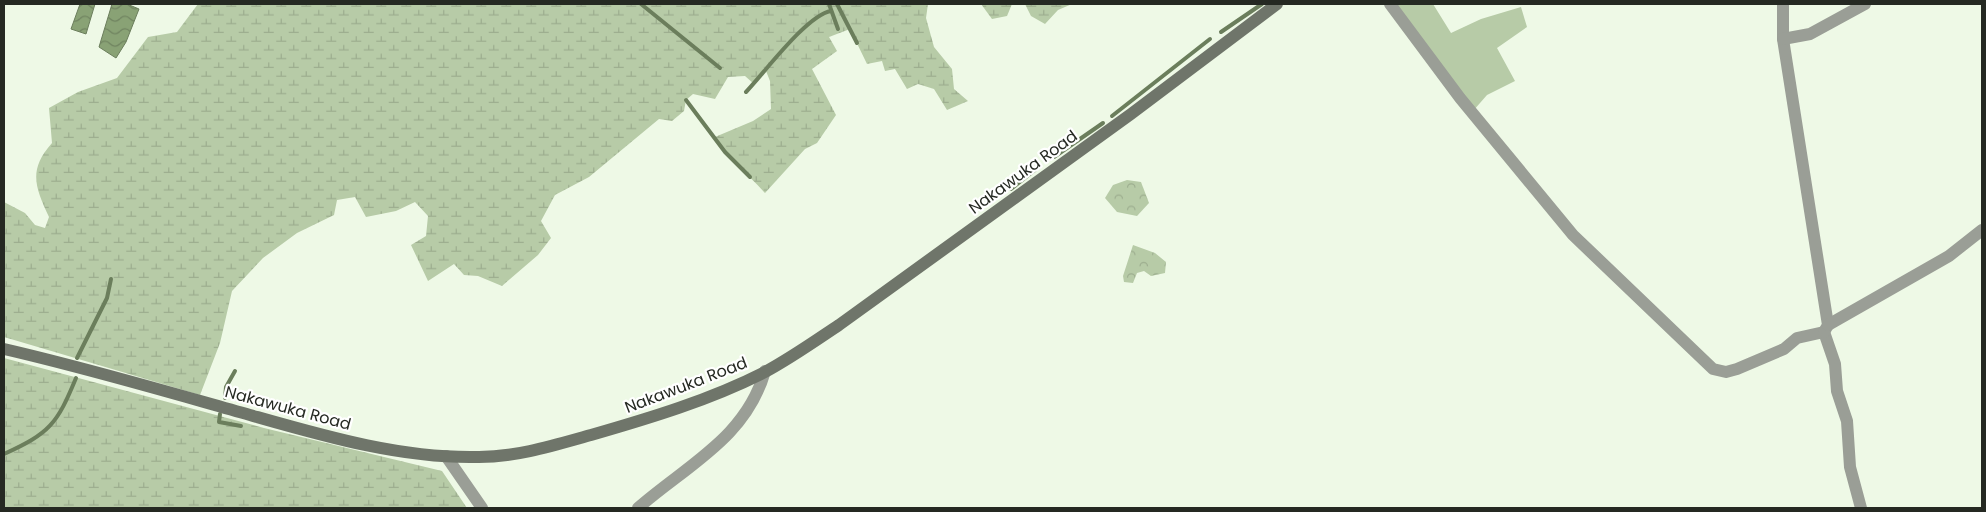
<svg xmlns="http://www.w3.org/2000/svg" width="1986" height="512" font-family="Poppins,sans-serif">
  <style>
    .green { fill: #b7cba7 }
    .forest { fill: url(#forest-crowns) }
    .wetland { fill: url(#wetland-marsh) }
    .water { fill: url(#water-waves); stroke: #6b7e5c }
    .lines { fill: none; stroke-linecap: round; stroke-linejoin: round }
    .stream { stroke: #6b7e5c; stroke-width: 4 }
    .street { stroke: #9a9e96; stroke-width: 12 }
    .secondary { stroke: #6f756a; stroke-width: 12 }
    .labels { text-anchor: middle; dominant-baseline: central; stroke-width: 4.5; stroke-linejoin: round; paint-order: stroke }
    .street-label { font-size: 16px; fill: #252922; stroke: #fff }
  </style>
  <defs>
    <pattern id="forest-crowns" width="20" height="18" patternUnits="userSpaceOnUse" patternTransform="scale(1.25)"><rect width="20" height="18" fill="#b7cba7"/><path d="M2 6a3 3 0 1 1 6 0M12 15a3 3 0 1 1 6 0" fill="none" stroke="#9dae8f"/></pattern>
    <pattern id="wetland-marsh" width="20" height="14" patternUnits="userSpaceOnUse" patternTransform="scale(1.25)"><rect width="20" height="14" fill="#b7cba7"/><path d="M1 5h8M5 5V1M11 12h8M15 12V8" fill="none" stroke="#9dae8f"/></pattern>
    <pattern id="water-waves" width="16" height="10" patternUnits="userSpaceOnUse" patternTransform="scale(1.25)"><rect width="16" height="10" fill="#89a275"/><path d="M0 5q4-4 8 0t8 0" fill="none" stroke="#708460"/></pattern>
  </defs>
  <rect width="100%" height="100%" fill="#eef9e6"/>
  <path class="green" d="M 1395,4 L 1433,4 L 1451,33 L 1481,19 L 1521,7 L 1527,27 L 1497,48 L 1515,81 L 1487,95 L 1473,111 Z"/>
  <g class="forest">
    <path d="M 1127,180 L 1141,182 L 1149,203 L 1137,216 L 1117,212 L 1105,198 L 1113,185 Z"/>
    <path d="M 1133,245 L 1155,253 L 1166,262 L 1165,273 L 1151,276 L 1144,271 L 1137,273 L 1133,283 L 1124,282 L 1123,276 Z"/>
  </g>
  <g class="wetland">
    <path d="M 198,4 L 928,4 L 926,18 L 934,47 L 952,69 L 954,89 L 968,101 L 947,110 L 934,89 L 918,84 L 907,89 L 895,69 L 885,71 L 882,61 L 867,64 L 850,29 L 829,37 L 837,51 L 812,69 L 836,115 L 817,143 L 805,149 L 765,193 C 748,174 728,158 715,137 L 753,121 L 771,109 L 770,81 L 766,71 L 754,84 L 745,76 L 728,77 L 715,99 L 693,94 L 686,100 L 684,111 L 672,121 L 659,119 L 589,177 L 555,195 L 541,221 L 551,238 L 538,255 L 502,286 L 478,276 L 464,275 L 454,264 L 428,281 L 411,245 L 426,236 L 428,216 L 415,202 L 396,211 L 366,217 L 355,197 L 337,200 L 334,215 L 297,233 L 263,258 L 232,291 L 220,343 L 200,395 L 4,337 L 4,202 L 25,213 L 35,225 L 45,228 L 49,217 C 35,187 28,170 52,143 L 49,108 L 78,92 L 117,78 L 148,37 L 177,32 Z"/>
    <path d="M 981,4 L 1012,4 L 1007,16 L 992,19 Z"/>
    <path d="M 1025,4 L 1072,4 L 1058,10 L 1045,24 L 1031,16 Z"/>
    <path d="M 4,358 L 264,428 L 442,471 L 467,508 L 4,508 Z"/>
  </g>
  <g class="water">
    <path d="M 80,4 L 95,4 L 86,34 L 71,29 Z"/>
    <path d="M 112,4 L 127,4 L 139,9 L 126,42 L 116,58 L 99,47 Z"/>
  </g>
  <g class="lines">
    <g class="stream">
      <path d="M 641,4 L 720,68"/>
      <path d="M 829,4 L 838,29"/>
      <path d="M 837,4 L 857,43"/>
      <path d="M 1221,32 L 1262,4"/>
      <path d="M 746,92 C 765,72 807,15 831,11"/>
      <path d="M 686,100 L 725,152 L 750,177"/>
      <path d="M 1112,116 L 1210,39"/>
      <path d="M 1054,157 L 1103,123"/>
      <path d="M 1011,189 L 1040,166"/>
      <path d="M 77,358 L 107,298 L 111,279"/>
      <path d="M 225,398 L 226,387 L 235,371"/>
      <path d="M 220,414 L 219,422 L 241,426"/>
      <path d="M 4,454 C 50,433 57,424 76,378"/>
    </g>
    <g class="street">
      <path d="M 1390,4 L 1460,98 L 1573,235 L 1713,369 L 1726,372 L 1737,369 L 1784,349 L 1797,338 L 1824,332 L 1835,364 L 1837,391 L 1847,421 L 1850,467 L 1861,508"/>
      <path d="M 1783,4 L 1783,39 L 1828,325 L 1824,332"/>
      <path d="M 1783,39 L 1810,34 L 1865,4"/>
      <path d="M 1828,325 L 1949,256 L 1982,230"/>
      <path d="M 446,456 L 482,508"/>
      <path d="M 638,508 C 687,465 746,438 765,371"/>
    </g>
    <path class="secondary" d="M 4,349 C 87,368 168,392 250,415 C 324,436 402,459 479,457 C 517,457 555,445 591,435 C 650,418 710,400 765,372 C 791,358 815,341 839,325 L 1131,114 L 1277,4"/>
  </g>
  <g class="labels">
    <g class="street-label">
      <text transform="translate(1023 172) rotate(-36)">Nakawuka Road</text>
      <text transform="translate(686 385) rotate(-21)">Nakawuka Road</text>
      <text transform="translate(288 408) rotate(15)">Nakawuka Road</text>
    </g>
  </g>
  <rect width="1986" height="512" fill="none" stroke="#252922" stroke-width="10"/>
</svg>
